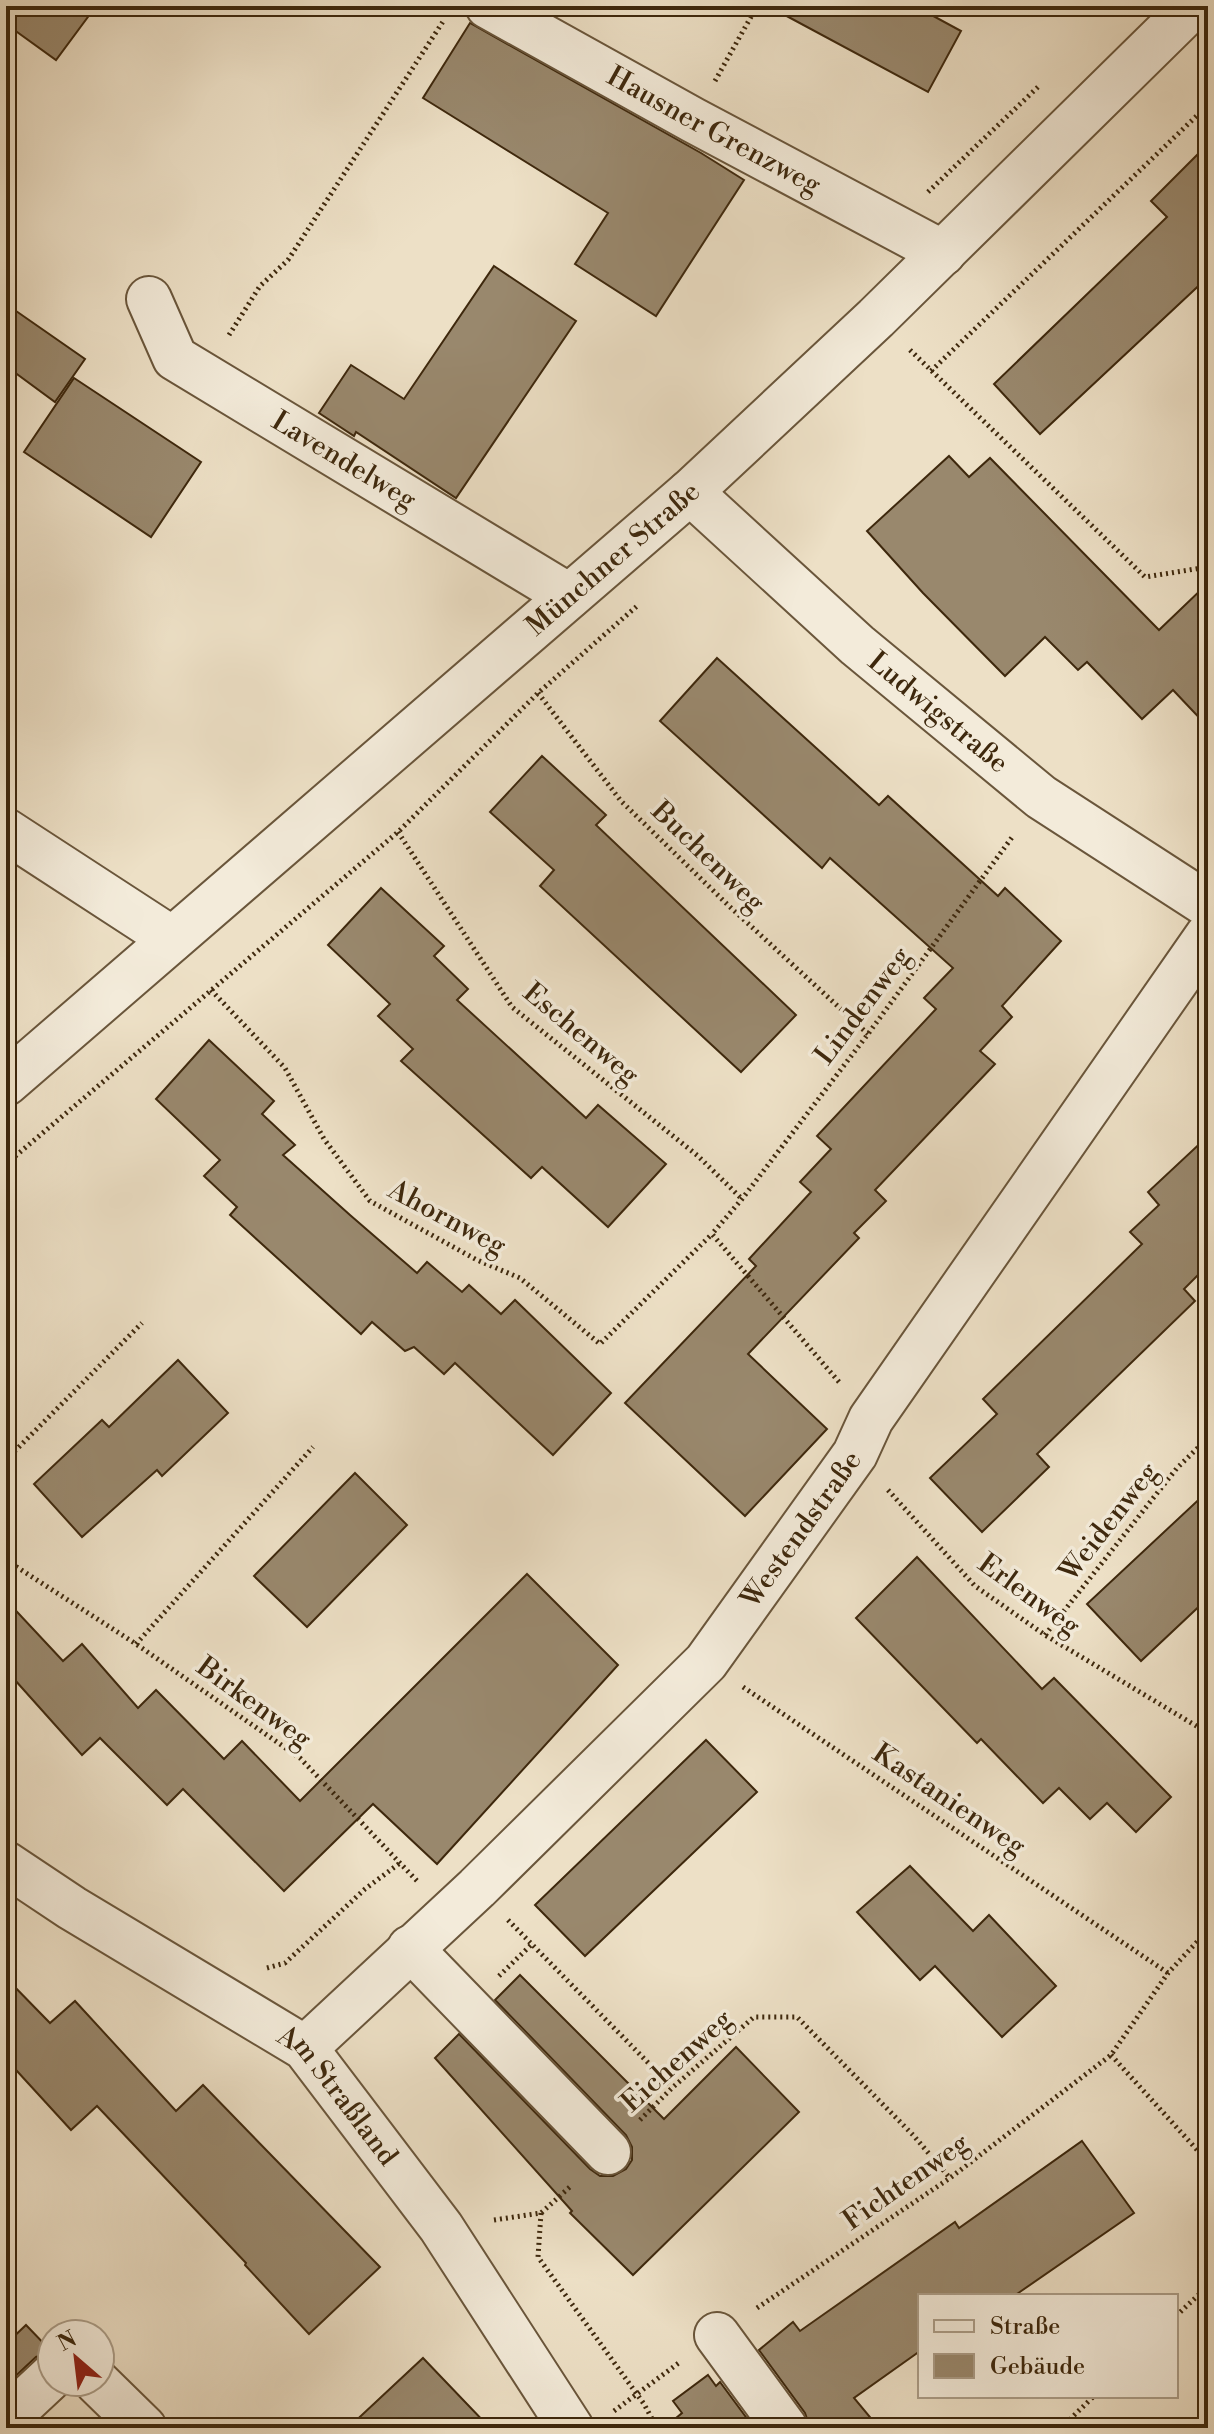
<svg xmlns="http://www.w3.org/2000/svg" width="1214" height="2434" font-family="'Libre Bodoni',serif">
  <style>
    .building { fill: #99886d; stroke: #3e280d; stroke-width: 2 }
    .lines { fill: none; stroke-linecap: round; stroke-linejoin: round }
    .minor-casing { stroke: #6a563b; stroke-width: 48 }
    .path { stroke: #3e280d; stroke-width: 5; stroke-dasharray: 2 4; stroke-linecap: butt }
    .minor { stroke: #f3ebda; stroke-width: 44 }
    .labels { text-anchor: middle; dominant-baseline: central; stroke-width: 7; stroke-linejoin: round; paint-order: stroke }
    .street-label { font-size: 28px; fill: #3e280d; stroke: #f3ebda }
  </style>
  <rect width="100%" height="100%" fill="#ede0c6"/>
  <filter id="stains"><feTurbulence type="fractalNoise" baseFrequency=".0025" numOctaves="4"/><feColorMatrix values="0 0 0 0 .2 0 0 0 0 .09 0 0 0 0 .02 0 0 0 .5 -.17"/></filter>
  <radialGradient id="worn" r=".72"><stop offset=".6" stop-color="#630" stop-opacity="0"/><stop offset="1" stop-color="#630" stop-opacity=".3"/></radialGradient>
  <g class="building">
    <path d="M 6,6 L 96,6 L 56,60 L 6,24 Z"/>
    <path d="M 768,6 L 915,6 L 961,31 L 928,92 Z"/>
    <path d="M 470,23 L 701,153 L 744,180 L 656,316 L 575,264 L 608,213 L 423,98 Z"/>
    <path d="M 1208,144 L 1208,277 L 1040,434 L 994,384 L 1167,217 L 1151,201 Z"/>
    <path d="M 494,266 L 576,321 L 456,498 L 356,432 L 354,436 L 319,413 L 351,365 L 404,399 Z"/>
    <path d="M 6,304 L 85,359 L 55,402 L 6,366 Z"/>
    <path d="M 74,378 L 201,462 L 151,537 L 24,452 Z"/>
    <path d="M 949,456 L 969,477 L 990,458 L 1159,630 L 1208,583 L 1208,727 L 1173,690 L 1142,719 L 1087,662 L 1078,670 L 1045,637 L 1005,676 L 923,593 L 867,531 Z"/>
    <path d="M 717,658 L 879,805 L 888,796 L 998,896 L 1005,888 L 1061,941 L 1002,1006 L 1012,1017 L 980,1051 L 995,1064 L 875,1190 L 886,1201 L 854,1233 L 859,1238 L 748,1354 L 827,1429 L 745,1516 L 625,1403 L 756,1266 L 749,1259 L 811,1192 L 800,1182 L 831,1149 L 817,1136 L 936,1009 L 924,998 L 953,968 L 830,858 L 822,868 L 660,721 Z"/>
    <path d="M 542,756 L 606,815 L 596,825 L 796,1015 L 741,1072 L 540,886 L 554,870 L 490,812 Z"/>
    <path d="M 381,888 L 444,946 L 434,956 L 468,989 L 457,1000 L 586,1118 L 598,1105 L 666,1164 L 608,1227 L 542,1167 L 531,1178 L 401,1061 L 413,1049 L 378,1016 L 390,1004 L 328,945 Z"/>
    <path d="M 209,1040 L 274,1101 L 262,1114 L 295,1145 L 283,1155 L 350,1215 L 417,1273 L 427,1262 L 462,1292 L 469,1285 L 501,1314 L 515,1300 L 611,1393 L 553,1455 L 455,1363 L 444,1374 L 414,1347 L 405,1351 L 372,1322 L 361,1334 L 230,1215 L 237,1207 L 204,1176 L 220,1160 L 156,1099 Z"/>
    <path d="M 1208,1136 L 1208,1265 L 1184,1289 L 1195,1301 L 1037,1454 L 1049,1467 L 982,1532 L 930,1478 L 997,1414 L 983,1399 L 1142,1244 L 1130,1232 L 1159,1205 L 1148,1192 Z"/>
    <path d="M 178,1360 L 228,1413 L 162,1476 L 157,1470 L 82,1537 L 34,1484 L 102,1420 L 109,1427 Z"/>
    <path d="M 355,1473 L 407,1525 L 307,1627 L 254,1576 Z"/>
    <path d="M 1208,1491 L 1208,1598 L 1141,1661 L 1087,1604 Z"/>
    <path d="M 917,1557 L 1042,1689 L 1054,1678 L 1171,1797 L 1136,1832 L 1107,1803 L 1090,1819 L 1059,1788 L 1043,1803 L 981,1739 L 977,1743 L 856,1618 Z"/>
    <path d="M 527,1574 L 618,1665 L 437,1864 L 373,1804 L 284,1891 L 183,1789 L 167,1805 L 100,1738 L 82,1755 L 6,1670 L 6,1600 L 63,1661 L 82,1644 L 138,1708 L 156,1690 L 224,1759 L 242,1741 L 300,1801 Z"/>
    <path d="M 706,1740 L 757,1792 L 585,1956 L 535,1905 Z"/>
    <path d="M 910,1866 L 973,1931 L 989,1915 L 1056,1986 L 1002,2037 L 935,1966 L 920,1980 L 857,1912 Z"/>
    <path d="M 520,1975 L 664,2119 L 736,2047 L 799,2112 L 633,2275 L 570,2213 L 572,2211 L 435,2058 L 459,2034 L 590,2169 L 600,2176 L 613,2176 L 626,2169 L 632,2160 L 632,2147 L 626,2135 L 495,2000 Z"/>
    <path d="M 6,1978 L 50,2023 L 75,2001 L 176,2111 L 203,2085 L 380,2267 L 309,2334 L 245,2265 L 246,2263 L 97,2106 L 71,2130 L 6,2059 Z"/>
    <path d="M 1082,2141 L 1134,2213 L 1014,2296 L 920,2296 L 920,2351 L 854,2398 L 879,2428 L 810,2428 L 805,2413 L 759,2350 L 793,2322 L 800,2331 L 955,2222 L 959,2228 Z"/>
    <path d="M 26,2325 L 52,2352 L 36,2357 L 6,2385 L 6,2344 Z"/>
    <path d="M 423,2358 L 490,2428 L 348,2428 Z"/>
    <path d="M 708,2375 L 716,2386 L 720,2382 L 754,2428 L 664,2428 L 682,2413 L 673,2401 Z"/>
  </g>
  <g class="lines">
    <defs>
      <g id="minor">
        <path id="s1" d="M 488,6 L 693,120 L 943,253"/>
        <path id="s2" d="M 149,299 L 175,358 L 569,596"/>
        <path id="s3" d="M 690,492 L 857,645 L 1041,797 L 1208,905"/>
        <path d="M 6,831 L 172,939"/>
        <path id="s4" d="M 6,1083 L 690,492 L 876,318 L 1193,6"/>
        <path id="s5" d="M 6,1864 L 72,1908 L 305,2048 L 441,2227 L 571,2428"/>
        <path d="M 410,1948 L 608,2152"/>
        <path id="s6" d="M 305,2048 L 477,1888 L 706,1662 L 855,1454 L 871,1419 L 1208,935"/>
        <path d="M 717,2335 L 785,2428"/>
        <path d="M 97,2382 L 144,2428"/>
        <path d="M 6,2419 L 52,2376"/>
      </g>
    </defs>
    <use href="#minor" class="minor-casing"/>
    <g class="path">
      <path d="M 715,81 L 757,6"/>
      <path d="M 928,192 L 1039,86"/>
      <path d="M 229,335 L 260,286 L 288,260 L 444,20"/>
      <path d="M 910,350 L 1145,577 L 1208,567"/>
      <path d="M 931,371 L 1208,105"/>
      <path d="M 538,693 L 621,801 L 729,906 L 868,1034"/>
      <path d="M 398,832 L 512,1007 L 698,1156 L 742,1199"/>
      <path d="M 211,990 L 285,1068 L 324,1139 L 370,1201 L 477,1260 L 520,1278 L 600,1344 L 712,1234"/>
      <path d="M 6,1164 L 398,832 L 538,693 L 637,606"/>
      <path d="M 839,1382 L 712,1234 L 742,1199 L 868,1034 L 1013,836"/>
      <path d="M 6,1460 L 142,1323"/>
      <path d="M 888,1490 L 975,1586 L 1045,1635 L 1208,1733"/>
      <path d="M 6,1560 L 136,1644 L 300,1758 L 418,1882"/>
      <path d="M 1045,1635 L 1177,1468 L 1208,1438"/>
      <path d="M 136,1644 L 313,1447"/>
      <path d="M 743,1687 L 1168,1973"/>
      <path d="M 508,1920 L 672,2087"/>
      <path d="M 267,1968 L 285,1963 L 365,1889 L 400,1863"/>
      <path d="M 499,1976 L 532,1944"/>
      <path d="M 1111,2055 L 1208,2162"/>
      <path d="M 640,2120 L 672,2088 L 754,2017 L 797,2017 L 913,2135 L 950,2178"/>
      <path d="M 541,2213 L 538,2257 L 644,2404 L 657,2428"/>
      <path d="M 494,2220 L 541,2213 L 572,2185"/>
      <path d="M 757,2308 L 950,2178 L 1111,2055 L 1168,1973 L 1208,1930"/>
      <path d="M 1176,2316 L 1208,2286"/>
      <path d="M 614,2411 L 680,2362"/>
      <path d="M 1061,2428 L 1094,2396"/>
    </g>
    <use href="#minor" class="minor"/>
  </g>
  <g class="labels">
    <g class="street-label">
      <text stroke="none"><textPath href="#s1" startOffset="258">Hausner Grenzweg</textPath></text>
      <text stroke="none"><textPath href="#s2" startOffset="262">Lavendelweg</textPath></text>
      <text stroke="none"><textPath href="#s4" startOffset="802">Münchner Straße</textPath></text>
      <text stroke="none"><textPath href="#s3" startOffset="332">Ludwigstraße</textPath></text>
      <text transform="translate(708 857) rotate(44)">Buchenweg</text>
      <text transform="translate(863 1006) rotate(-53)">Lindenweg</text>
      <text transform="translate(581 1034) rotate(40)">Eschenweg</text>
      <text transform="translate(447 1218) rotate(28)">Ahornweg</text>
      <text transform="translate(1109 1522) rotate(-52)">Weidenweg</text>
      <text stroke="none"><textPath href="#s6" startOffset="720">Westendstraße</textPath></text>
      <text transform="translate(1029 1595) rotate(36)">Erlenweg</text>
      <text transform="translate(254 1703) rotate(36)">Birkenweg</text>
      <text transform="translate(949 1800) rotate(34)">Kastanienweg</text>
      <text transform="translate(677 2061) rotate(-42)">Eichenweg</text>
      <text stroke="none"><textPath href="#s5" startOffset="408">Am Straßland</textPath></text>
      <text transform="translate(906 2182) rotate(-35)">Fichtenweg</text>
    </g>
  </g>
  <rect width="1214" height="2434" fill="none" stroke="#ede0c6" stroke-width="32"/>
  <rect x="8" y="8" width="1198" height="2418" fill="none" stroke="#3e280d" stroke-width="4"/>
  <rect x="16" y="16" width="1182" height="2402" fill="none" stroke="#3e280d" stroke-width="2"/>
  <rect x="918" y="2294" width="260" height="104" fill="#f3ebda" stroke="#ab9d88" stroke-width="2"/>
  <rect x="934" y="2320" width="40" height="12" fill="#f3ebda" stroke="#ab9d88" stroke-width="2"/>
  <text x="990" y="2334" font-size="24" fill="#3e280d">Straße</text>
  <rect x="934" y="2354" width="40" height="24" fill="#99886d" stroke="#ab9d88" stroke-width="2"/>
  <text x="990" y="2374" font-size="24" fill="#3e280d">Gebäude</text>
  <g transform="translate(76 2358) rotate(332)"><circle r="38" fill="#f3ebda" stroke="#ab9d88" stroke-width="2"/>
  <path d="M0-6L14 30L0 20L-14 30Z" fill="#8f2418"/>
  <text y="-12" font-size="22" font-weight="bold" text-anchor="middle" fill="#3e280d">N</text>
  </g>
  <rect width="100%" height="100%" filter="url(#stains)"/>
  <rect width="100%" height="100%" fill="url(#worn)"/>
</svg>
